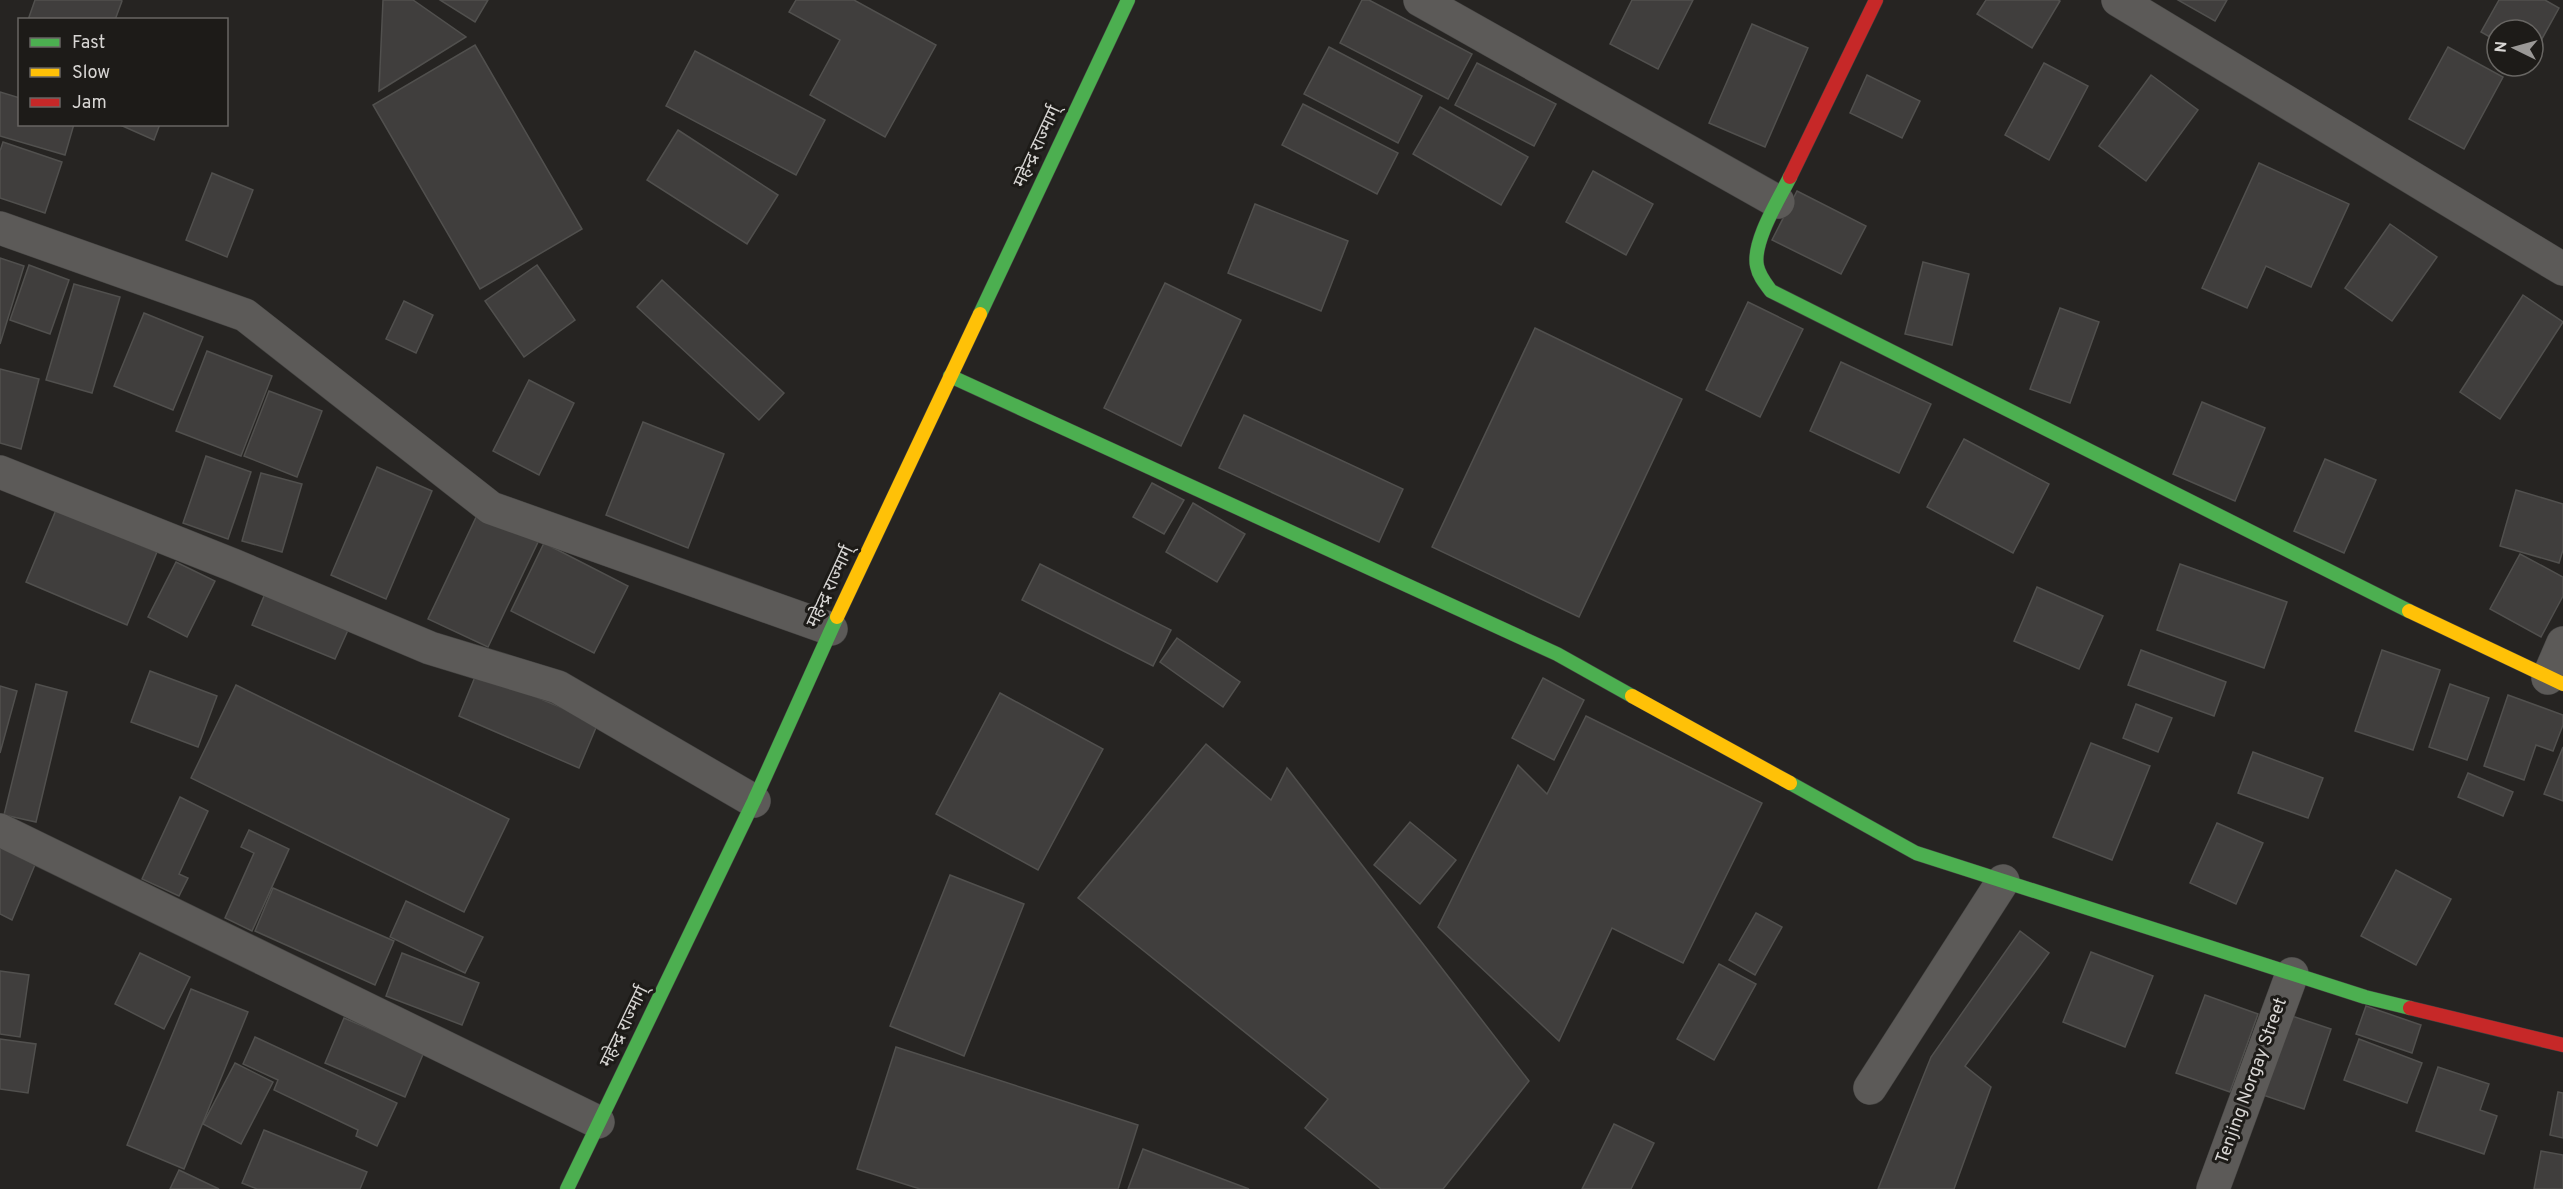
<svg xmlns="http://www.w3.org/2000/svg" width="2563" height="1189" font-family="Overpass,'Noto Sans Devanagari',sans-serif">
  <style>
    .building { fill: #403e3d; stroke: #51504e; stroke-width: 1.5 }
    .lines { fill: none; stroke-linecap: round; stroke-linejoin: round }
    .street-casing { stroke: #434240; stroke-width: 34 }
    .fast-casing { stroke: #434240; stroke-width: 15 }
    .slow-casing { stroke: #434240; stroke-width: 15 }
    .jam-casing { stroke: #434240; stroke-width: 15 }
    .street { stroke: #5c5a58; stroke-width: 33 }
    .fast { stroke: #4caf50; stroke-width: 14 }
    .slow { stroke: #ffc107; stroke-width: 14 }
    .jam { stroke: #c62828; stroke-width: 14 }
    .labels { text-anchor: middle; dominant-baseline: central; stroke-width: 6; stroke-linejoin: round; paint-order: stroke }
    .street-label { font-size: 18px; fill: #d8d6d4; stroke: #1d1b18 }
  </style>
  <rect width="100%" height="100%" fill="#262422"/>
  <g class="building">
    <path d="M 35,0 L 121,0 L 122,1 L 115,20 L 28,20 Z"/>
    <path d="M 383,0 L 413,0 L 466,37 L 379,91 Z"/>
    <path d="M 440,0 L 488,0 L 475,22 Z"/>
    <path d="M 796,0 L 854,0 L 936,45 L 885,137 L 810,95 L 840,40 L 789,12 Z"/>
    <path d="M 1362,0 L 1369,0 L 1472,54 L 1448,99 L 1340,43 Z"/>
    <path d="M 1632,0 L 1693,0 L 1658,69 L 1610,44 Z"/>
    <path d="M 1986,0 L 2058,0 L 2060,1 L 2032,48 L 1977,14 Z"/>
    <path d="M 2178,0 L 2227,0 L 2215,21 Z"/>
    <path d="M 2499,0 L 2545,0 L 2559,8 L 2533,55 L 2533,30 L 2497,30 L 2497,41 L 2481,32 Z"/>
    <path d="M 1752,24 L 1808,48 L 1765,147 L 1709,123 Z"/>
    <path d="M 475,45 L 582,229 L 480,289 L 373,105 Z"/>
    <path d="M 1329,47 L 1422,96 L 1398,143 L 1304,94 Z"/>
    <path d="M 2448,47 L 2503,77 L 2464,149 L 2409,119 Z"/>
    <path d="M 695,51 L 825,120 L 796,175 L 666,106 Z"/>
    <path d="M 1477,63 L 1556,104 L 1534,146 L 1455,105 Z"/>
    <path d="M 2044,63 L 2088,86 L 2049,160 L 2005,135 Z"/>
    <path d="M 1867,75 L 1920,101 L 1902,138 L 1850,113 Z"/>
    <path d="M 2151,75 L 2198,110 L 2146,181 L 2099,146 Z"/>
    <path d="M 0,92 L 20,98 L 20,124 L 74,124 L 65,155 L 0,136 Z"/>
    <path d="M 1303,104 L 1398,153 L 1377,194 L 1282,145 Z"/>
    <path d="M 1440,107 L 1528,157 L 1501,205 L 1413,154 Z"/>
    <path d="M 118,124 L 160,124 L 154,140 Z"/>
    <path d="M 678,130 L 778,195 L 747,244 L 647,180 Z"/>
    <path d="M 3,142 L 62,162 L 45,213 L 0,198 L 0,151 Z"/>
    <path d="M 2259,163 L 2349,204 L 2311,287 L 2266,266 L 2247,308 L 2202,288 Z"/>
    <path d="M 1593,171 L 1653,204 L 1626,255 L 1566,222 Z"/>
    <path d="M 212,173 L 253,190 L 227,257 L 186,240 Z"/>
    <path d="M 1797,191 L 1866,226 L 1841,274 L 1772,240 Z"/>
    <path d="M 1255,204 L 1348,241 L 1321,311 L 1228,273 Z"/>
    <path d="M 2390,224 L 2437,257 L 2392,321 L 2345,288 Z"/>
    <path d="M 0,258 L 24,266 L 0,344 Z"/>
    <path d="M 1923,262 L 1969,274 L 1952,345 L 1905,334 Z"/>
    <path d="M 29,265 L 69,280 L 50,334 L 10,320 Z"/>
    <path d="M 537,265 L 575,320 L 524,357 L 485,301 Z"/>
    <path d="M 662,280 L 784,393 L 759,420 L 637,307 Z"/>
    <path d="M 1165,283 L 1241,320 L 1181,446 L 1104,408 Z"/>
    <path d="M 74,284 L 120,297 L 92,393 L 46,380 Z"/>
    <path d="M 2523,295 L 2563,322 L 2500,419 L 2460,392 Z"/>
    <path d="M 404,301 L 433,315 L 416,353 L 386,339 Z"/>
    <path d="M 1748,302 L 1803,329 L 1760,417 L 1706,390 Z"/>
    <path d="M 2060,308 L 2099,322 L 2070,403 L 2030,389 Z"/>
    <path d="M 144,313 L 203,337 L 173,410 L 114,386 Z"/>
    <path d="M 1535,328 L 1682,399 L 1579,617 L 1432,547 Z"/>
    <path d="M 207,351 L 272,376 L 241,456 L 176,431 Z"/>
    <path d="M 1841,362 L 1931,404 L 1899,473 L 1810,431 Z"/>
    <path d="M 0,369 L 39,379 L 21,449 L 0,443 Z"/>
    <path d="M 529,380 L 574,403 L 539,475 L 493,451 Z"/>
    <path d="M 269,391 L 322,411 L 297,477 L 244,456 Z"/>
    <path d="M 2202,402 L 2265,428 L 2235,501 L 2173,474 Z"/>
    <path d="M 1244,415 L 1403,489 L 1379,542 L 1219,468 Z"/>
    <path d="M 643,422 L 724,454 L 688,548 L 606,515 Z"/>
    <path d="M 1964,439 L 2049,484 L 2013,553 L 1927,507 Z"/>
    <path d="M 206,456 L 251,472 L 228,539 L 183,523 Z"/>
    <path d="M 2325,459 L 2376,480 L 2344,553 L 2294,531 Z"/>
    <path d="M 377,467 L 432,491 L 386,599 L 331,575 Z"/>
    <path d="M 261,473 L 302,484 L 282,552 L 242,541 Z"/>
    <path d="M 1152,483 L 1184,500 L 1164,534 L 1133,517 Z"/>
    <path d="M 2516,490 L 2563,504 L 2563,550 L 2559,563 L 2500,546 Z"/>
    <path d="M 1193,503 L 1245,534 L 1217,582 L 1166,552 Z"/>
    <path d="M 56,510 L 157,552 L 127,625 L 26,582 Z"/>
    <path d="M 479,511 L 539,540 L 488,647 L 428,619 Z"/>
    <path d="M 544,543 L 628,586 L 594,653 L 511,611 Z"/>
    <path d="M 2520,554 L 2563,577 L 2563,596 L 2541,637 L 2490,609 Z"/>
    <path d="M 176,562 L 215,581 L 187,637 L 148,617 Z"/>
    <path d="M 1040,564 L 1171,630 L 1153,666 L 1022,600 Z"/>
    <path d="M 2180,564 L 2287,602 L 2264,668 L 2157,630 Z"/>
    <path d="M 269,584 L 353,619 L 335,659 L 252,625 Z"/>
    <path d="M 2037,587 L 2103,616 L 2079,669 L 2014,641 Z"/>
    <path d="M 1177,638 L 1240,682 L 1223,707 L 1160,662 Z"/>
    <path d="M 2141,650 L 2226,682 L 2214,716 L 2128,685 Z"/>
    <path d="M 2382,650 L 2440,670 L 2413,750 L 2355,731 Z"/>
    <path d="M 150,671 L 217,696 L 198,747 L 131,722 Z"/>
    <path d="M 477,672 L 598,723 L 579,768 L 459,716 Z"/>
    <path d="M 1543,678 L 1584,700 L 1554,760 L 1512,738 Z"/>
    <path d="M 36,684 L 67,692 L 36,822 L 4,815 Z"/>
    <path d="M 2450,684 L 2489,698 L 2467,760 L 2429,747 Z"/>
    <path d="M 236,685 L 509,819 L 464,912 L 191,778 Z"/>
    <path d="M 0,686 L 17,691 L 0,753 Z"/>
    <path d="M 1000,693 L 1103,749 L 1038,870 L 936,814 Z"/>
    <path d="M 2508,695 L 2563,715 L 2563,725 L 2553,751 L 2536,745 L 2524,780 L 2484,766 Z"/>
    <path d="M 2136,704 L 2172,718 L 2158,752 L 2123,738 Z"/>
    <path d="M 1586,716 L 1762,803 L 1683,963 L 1612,928 L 1559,1041 L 1438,927 L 1518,765 L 1547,794 Z"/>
    <path d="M 2091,743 L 2150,766 L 2112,860 L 2053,837 Z"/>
    <path d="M 1206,744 L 1271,800 L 1287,768 L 1529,1081 L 1443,1189 L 1381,1189 L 1305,1128 L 1328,1099 L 1078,898 Z"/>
    <path d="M 2563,747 L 2563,801 L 2544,794 Z"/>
    <path d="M 2253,752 L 2323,778 L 2308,818 L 2238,793 Z"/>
    <path d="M 2468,773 L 2513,792 L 2503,816 L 2458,797 Z"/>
    <path d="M 180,797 L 208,811 L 179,874 L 188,878 L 179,896 L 142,879 Z"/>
    <path d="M 1410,822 L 1456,860 L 1420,904 L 1374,865 Z"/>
    <path d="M 2217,823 L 2263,843 L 2236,904 L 2190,883 Z"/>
    <path d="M 249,830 L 289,849 L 252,931 L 225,918 L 254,853 L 241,847 Z"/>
    <path d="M 0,844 L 37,860 L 12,920 L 0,914 Z"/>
    <path d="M 2396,870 L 2451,899 L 2416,965 L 2361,936 Z"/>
    <path d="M 950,875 L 1024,904 L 964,1056 L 890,1026 Z"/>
    <path d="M 273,888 L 394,941 L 375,985 L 255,931 Z"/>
    <path d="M 406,901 L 483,937 L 465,973 L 390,937 Z"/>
    <path d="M 1756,913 L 1782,927 L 1755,975 L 1729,960 Z"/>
    <path d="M 2020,931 L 2049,953 L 1965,1066 L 1991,1087 L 1954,1189 L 1878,1189 L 1931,1057 Z"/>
    <path d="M 2091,952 L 2153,976 L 2125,1047 L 2063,1022 Z"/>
    <path d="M 140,953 L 190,977 L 164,1029 L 115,1004 Z"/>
    <path d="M 402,953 L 479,983 L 462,1025 L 386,996 Z"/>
    <path d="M 1719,964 L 1756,984 L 1714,1060 L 1677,1039 Z"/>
    <path d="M 0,971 L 29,975 L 20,1037 L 0,1034 Z"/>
    <path d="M 191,989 L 248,1012 L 184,1169 L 127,1145 Z"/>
    <path d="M 2205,995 L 2258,1014 L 2230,1092 L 2176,1073 Z"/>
    <path d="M 2366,1006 L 2421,1025 L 2412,1053 L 2356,1034 Z"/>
    <path d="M 2289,1015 L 2331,1029 L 2304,1109 L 2263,1095 Z"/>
    <path d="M 344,1018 L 424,1052 L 405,1097 L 325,1063 Z"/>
    <path d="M 255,1037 L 397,1103 L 377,1146 L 356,1136 L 358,1130 L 274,1090 L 278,1080 L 243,1064 Z"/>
    <path d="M 0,1039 L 36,1044 L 28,1093 L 0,1089 Z"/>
    <path d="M 2359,1039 L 2422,1063 L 2407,1103 L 2344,1080 Z"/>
    <path d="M 896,1047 L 1138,1125 L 1118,1189 L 920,1189 L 857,1169 Z"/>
    <path d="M 235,1063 L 273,1082 L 241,1144 L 203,1124 Z"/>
    <path d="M 2438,1067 L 2489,1084 L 2480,1110 L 2497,1116 L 2484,1154 L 2416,1131 Z"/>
    <path d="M 2558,1092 L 2563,1093 L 2563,1138 L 2550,1135 Z"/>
    <path d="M 1614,1124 L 1654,1143 L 1631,1189 L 1582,1189 Z"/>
    <path d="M 264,1130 L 367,1172 L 360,1189 L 257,1189 L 242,1183 Z"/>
    <path d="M 1143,1149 L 1249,1189 L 1128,1189 Z"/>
    <path d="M 2541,1151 L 2563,1155 L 2563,1189 L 2534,1189 Z"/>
    <path d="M 179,1170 L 219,1189 L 170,1189 Z"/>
  </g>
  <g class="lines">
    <defs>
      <g id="street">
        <path d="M 1420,0 L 1778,202"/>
        <path d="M 2118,0 L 2563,269"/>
        <path d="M 0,228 L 245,315 L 491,508 L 831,629"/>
        <path d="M 0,472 L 233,565 L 430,648 L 558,687 L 754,801"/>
        <path d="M 2548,678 L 2563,643"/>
        <path d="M 0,830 L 598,1122"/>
        <path d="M 1870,1088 L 2003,881"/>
        <path d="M 2213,1189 L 2292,974"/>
      </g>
      <g id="fast">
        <path d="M 1790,177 C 1779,199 1752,242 1757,266 C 1759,276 1765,283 1771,291 L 2409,611"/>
        <path d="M 980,314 L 1128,0"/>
        <path d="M 950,376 L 1557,654 L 1632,696"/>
        <path d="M 1790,783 L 1916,853 L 2365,997 L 2410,1008"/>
        <path d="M 567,1189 L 754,801 L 837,617"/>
      </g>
      <g id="slow">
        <path d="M 2409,611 L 2563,684"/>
        <path d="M 837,617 L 980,314"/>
        <path d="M 1632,696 L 1790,783"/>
      </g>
      <g id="jam">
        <path d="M 1790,177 L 1876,0"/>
        <path d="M 2410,1008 L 2563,1045"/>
      </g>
    </defs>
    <use href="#street" class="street-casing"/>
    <use href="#fast" class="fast-casing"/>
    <use href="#slow" class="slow-casing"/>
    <use href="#jam" class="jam-casing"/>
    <use href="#street" class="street"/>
    <use href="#fast" class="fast"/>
    <use href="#slow" class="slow"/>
    <use href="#jam" class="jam"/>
  </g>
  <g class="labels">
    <g class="street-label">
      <text transform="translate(1038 147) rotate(-65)">महेन्द्र राज्मार्ग्</text>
      <text transform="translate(831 587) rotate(-65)">महेन्द्र राज्मार्ग्</text>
      <text transform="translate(625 1027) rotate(-64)">महेन्द्र राज्मार्ग्</text>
      <text transform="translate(2252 1081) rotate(-70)">Tenjing Norgay Street</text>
    </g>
  </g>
  <rect x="18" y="18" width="210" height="108" fill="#1d1b18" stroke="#686663" stroke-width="1.5"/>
  <rect x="30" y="38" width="30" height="9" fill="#4caf50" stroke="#686663" stroke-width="1.5"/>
  <text x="72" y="48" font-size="18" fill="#d8d6d4">Fast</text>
  <rect x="30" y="68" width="30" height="9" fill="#ffc107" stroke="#686663" stroke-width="1.5"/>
  <text x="72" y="78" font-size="18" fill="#d8d6d4">Slow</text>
  <rect x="30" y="98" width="30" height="9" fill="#c62828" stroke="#686663" stroke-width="1.5"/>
  <text x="72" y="108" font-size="18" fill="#d8d6d4">Jam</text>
  <g transform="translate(2515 48) rotate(275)"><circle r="28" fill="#1d1b18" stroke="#686663" stroke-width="1.5"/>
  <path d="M0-4.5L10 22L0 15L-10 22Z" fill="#9a9896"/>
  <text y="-9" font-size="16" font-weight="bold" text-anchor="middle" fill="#d8d6d4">N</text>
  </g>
</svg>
